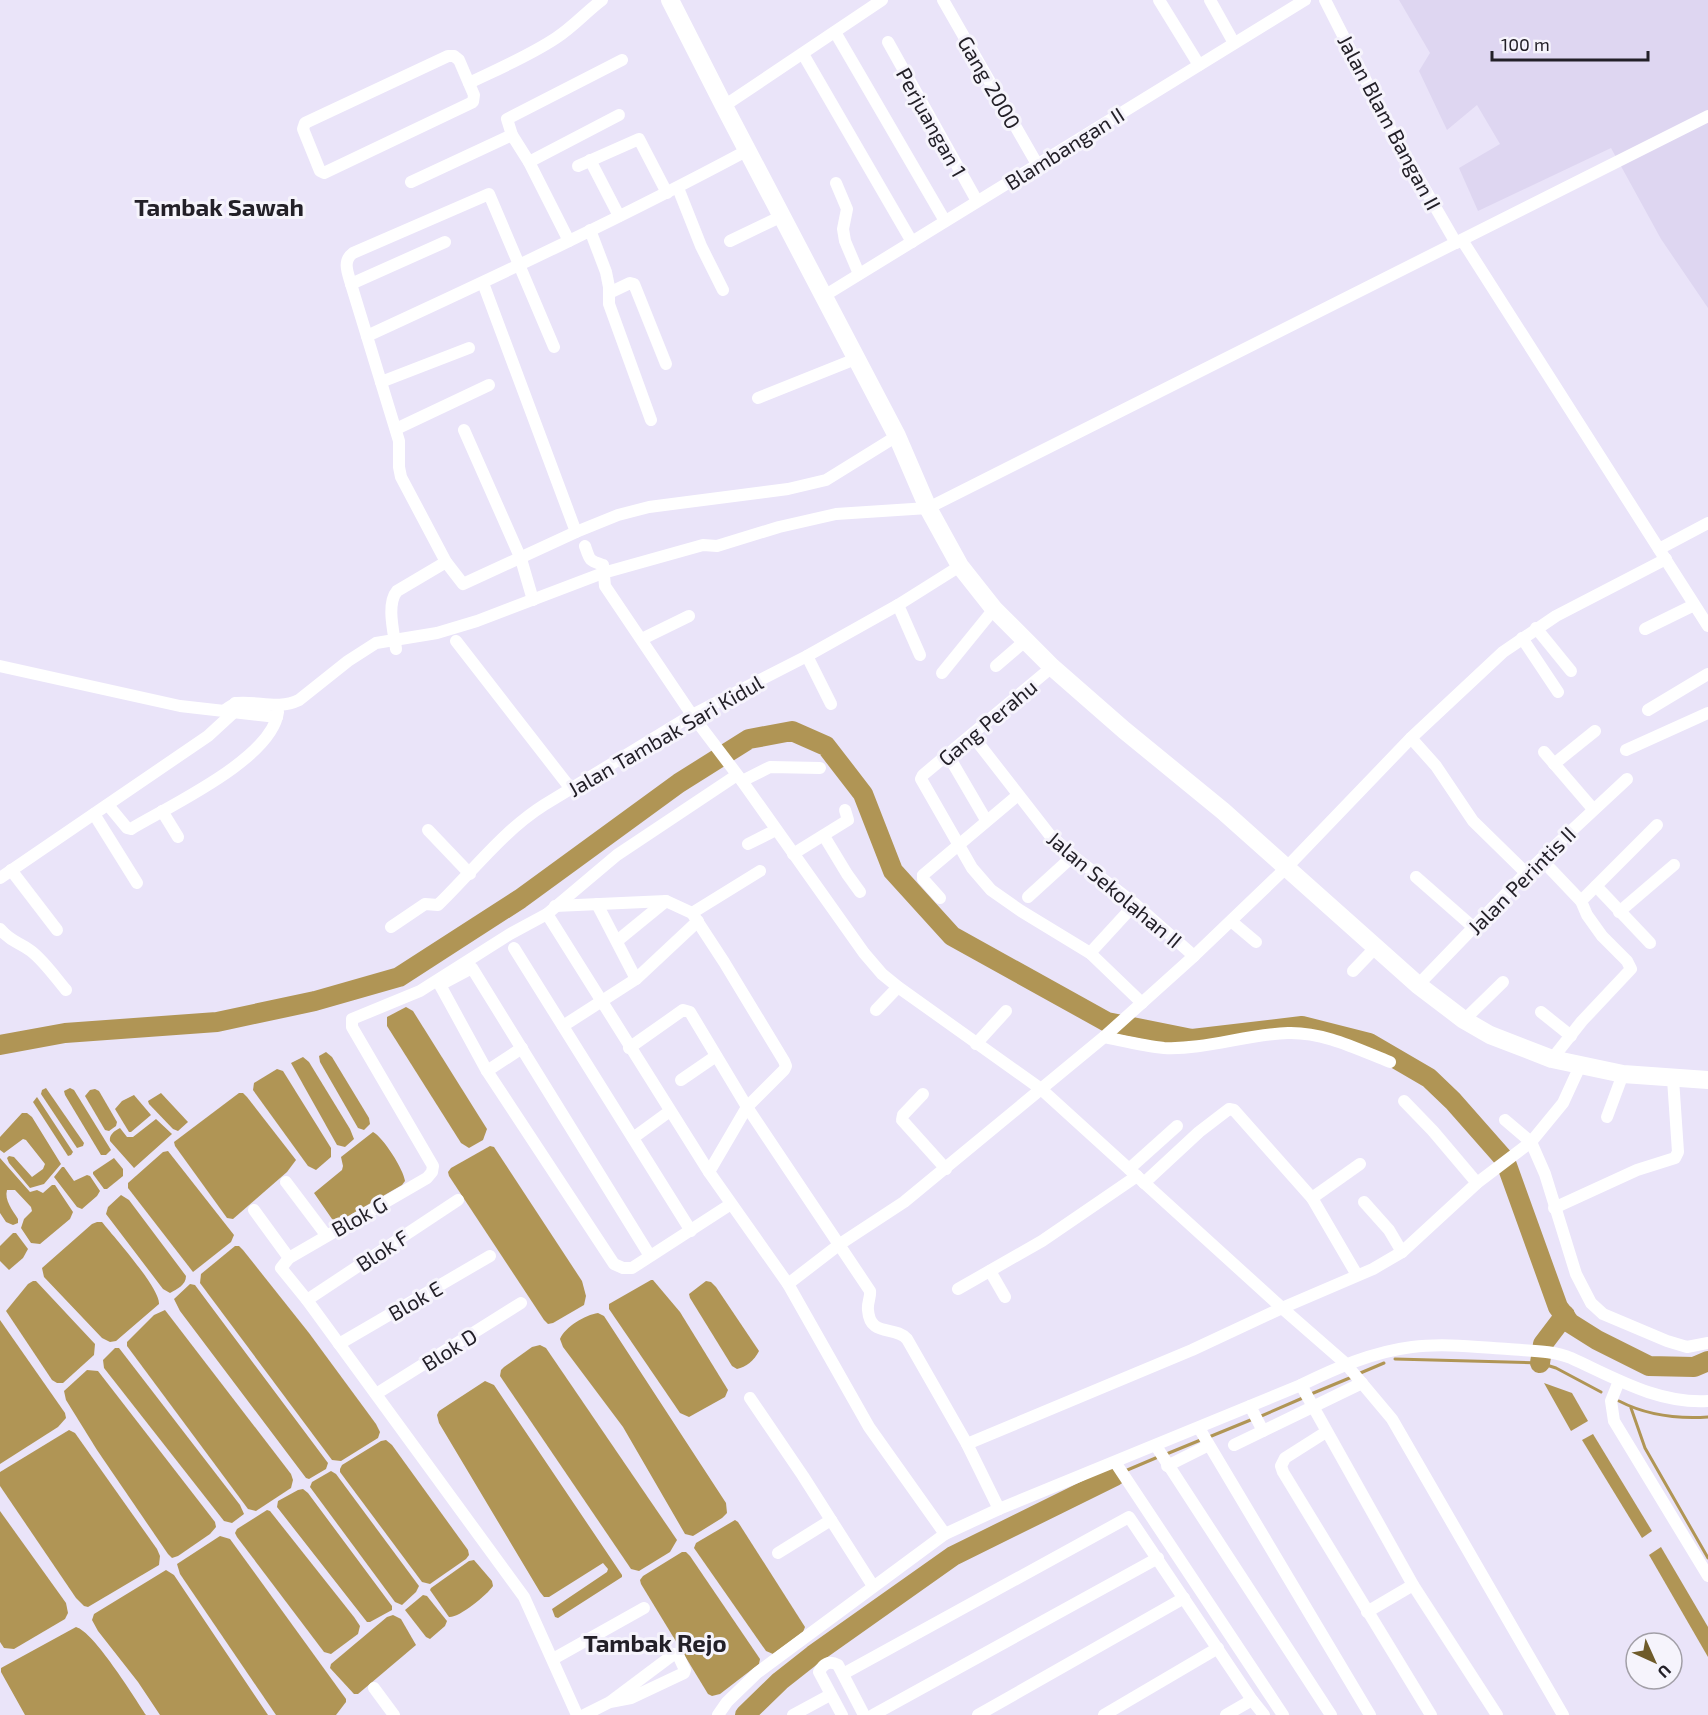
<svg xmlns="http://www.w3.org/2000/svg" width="1708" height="1715" font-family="'Exo 2',sans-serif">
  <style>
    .built { fill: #ded6f1 }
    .water { fill: #b09555 }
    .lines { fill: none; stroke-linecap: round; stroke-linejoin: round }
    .stream { stroke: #b09555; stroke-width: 3 }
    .river { stroke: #b09555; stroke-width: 20 }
    .street { stroke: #fff; stroke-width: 12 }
    .secondary { stroke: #fff; stroke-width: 18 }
    .labels { text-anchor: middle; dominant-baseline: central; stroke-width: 6; stroke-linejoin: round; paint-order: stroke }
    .street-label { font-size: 21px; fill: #232028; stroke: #f6f4fc }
    .quarter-label { font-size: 24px; font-weight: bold; fill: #232028; stroke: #f6f4fc }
  </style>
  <rect width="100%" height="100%" fill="#eae4f9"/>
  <path class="built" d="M 1399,0 L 1708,0 L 1708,308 L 1661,239 L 1611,148 L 1478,211 L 1459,168 L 1500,144 L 1477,105 L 1447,130 L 1419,71 L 1430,53 Z"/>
  <g class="water">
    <path d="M 406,1007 L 413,1011 L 487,1129 L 483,1140 L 469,1148 L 461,1143 L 387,1026 L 387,1017 Z"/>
    <path d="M 326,1052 L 332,1057 L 369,1118 L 370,1124 L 364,1130 L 358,1128 L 320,1062 L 319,1056 Z"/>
    <path d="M 303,1057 L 309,1062 L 350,1129 L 354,1139 L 345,1147 L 337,1145 L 291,1063 Z"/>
    <path d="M 277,1069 L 283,1071 L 331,1148 L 331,1157 L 316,1170 L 308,1166 L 253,1090 L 254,1083 Z"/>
    <path d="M 46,1088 L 84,1143 L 83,1146 L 77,1148 L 41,1094 L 42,1090 Z"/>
    <path d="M 70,1088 L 74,1090 L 111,1150 L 106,1155 L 101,1155 L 65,1095 L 64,1091 Z"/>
    <path d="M 95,1089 L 99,1091 L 117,1122 L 116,1126 L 109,1131 L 105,1130 L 85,1096 L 90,1090 Z"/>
    <path d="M 161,1093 L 188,1122 L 178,1131 L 173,1129 L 149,1104 L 148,1101 Z"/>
    <path d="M 239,1093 L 243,1093 L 247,1097 L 296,1160 L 287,1172 L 233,1219 L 227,1218 L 175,1146 L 174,1142 Z"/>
    <path d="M 134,1095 L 151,1115 L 131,1132 L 129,1132 L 115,1109 L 122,1101 Z"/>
    <path d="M 37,1097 L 73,1152 L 71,1155 L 68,1156 L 33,1102 Z"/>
    <path d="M 22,1113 L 27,1113 L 32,1117 L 61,1164 L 44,1184 L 30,1188 L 9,1163 L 7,1158 L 9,1156 L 14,1157 L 32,1177 L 43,1169 L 45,1164 L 26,1140 L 23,1139 L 4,1153 L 0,1150 L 0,1137 Z"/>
    <path d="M 156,1119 L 172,1134 L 134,1168 L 110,1141 C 109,1135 114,1131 120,1128 L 127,1137 L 133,1137 Z"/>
    <path d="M 373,1132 C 383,1137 404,1170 405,1181 L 402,1185 L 343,1219 L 338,1221 L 332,1219 L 314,1193 L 342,1170 L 343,1166 L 341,1157 Z"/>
    <path d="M 490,1146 L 494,1147 L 582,1281 L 586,1296 L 584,1305 L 553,1323 L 548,1324 L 544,1320 L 449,1176 L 448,1172 L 451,1168 Z"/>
    <path d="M 168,1151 L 234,1235 L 231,1242 L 193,1272 L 128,1188 L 128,1183 L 163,1152 Z"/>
    <path d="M 0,1158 L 30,1192 L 37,1190 L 43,1193 L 52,1185 L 55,1185 L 73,1212 L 70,1219 L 40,1244 L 31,1243 L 21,1228 L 24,1219 L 32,1211 L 31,1207 L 15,1190 L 7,1190 C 4,1200 13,1211 18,1219 L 18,1223 L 13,1225 L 6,1222 L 0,1213 Z"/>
    <path d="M 114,1158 L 123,1169 L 123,1176 L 107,1189 L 104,1189 L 93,1174 L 93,1172 Z"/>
    <path d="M 62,1167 L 64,1167 L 74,1181 L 87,1175 L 90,1176 L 100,1191 L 97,1196 L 82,1209 L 77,1207 L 54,1177 Z"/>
    <path d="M 121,1195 L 129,1200 L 186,1276 C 186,1285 177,1289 170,1293 L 163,1289 L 106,1214 L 108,1207 Z"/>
    <path d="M 97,1222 L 102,1222 C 114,1237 160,1288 159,1304 L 116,1341 L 110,1342 L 102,1338 L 44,1277 L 42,1268 L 92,1224 Z"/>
    <path d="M 13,1233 L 16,1233 L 28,1249 L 23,1258 L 9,1270 L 0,1261 L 0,1246 Z"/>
    <path d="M 235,1246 L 239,1246 L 243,1250 L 309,1333 L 376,1424 L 380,1432 L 378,1438 L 341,1461 L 332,1460 L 200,1283 L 201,1274 Z"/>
    <path d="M 651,1280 L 653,1280 L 680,1312 L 728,1390 L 725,1397 L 689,1417 L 680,1413 L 609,1309 L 609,1304 Z"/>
    <path d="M 33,1281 L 36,1281 L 95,1344 L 94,1355 L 63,1383 L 57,1383 L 52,1380 L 6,1311 L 28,1284 Z"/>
    <path d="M 706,1281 L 711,1282 L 716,1287 L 759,1351 C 754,1361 746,1367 737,1369 L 732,1366 L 690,1298 L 689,1294 Z"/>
    <path d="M 190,1284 L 195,1285 L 325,1459 L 328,1463 L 326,1469 L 309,1479 L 306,1478 L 180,1311 L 174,1299 Z"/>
    <path d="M 165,1310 L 291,1474 L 293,1480 L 291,1488 L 256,1511 L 248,1509 L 127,1346 L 127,1342 L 154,1315 Z"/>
    <path d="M 598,1313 L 604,1316 L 726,1503 L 727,1513 L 722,1518 L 693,1536 L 685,1534 L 623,1427 L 563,1347 L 560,1339 C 565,1327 585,1315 598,1313 Z"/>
    <path d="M 0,1320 L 65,1413 L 66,1418 L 58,1427 L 0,1464 Z"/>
    <path d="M 540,1345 L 546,1348 L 677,1540 L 670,1552 L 639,1571 L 631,1569 L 500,1376 L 501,1370 L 504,1367 L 532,1347 Z"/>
    <path d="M 115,1348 L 119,1348 L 240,1505 L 244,1514 L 232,1523 L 224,1521 L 104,1368 L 103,1360 Z"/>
    <path d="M 87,1370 L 98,1371 L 215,1522 L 216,1527 L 210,1534 L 178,1556 L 172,1558 L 168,1554 L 97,1450 L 66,1400 L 64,1391 Z"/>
    <path d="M 485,1381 L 494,1385 L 622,1575 L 622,1577 L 558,1618 L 555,1617 L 552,1609 L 607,1572 L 608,1569 L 603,1563 L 549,1597 L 544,1597 L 540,1592 L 439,1423 L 437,1415 L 439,1411 Z"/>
    <path d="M 1544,1383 L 1572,1393 L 1588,1421 L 1571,1431 Z"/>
    <path d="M 69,1430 L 75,1433 L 157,1549 L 160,1556 L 159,1565 L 88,1607 L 84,1606 L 76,1598 L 0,1486 L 0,1472 Z"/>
    <path d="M 1593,1434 L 1652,1531 L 1642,1538 L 1582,1440 Z"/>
    <path d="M 386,1440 L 392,1445 L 468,1550 L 469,1555 L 466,1559 L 430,1584 L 422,1582 L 340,1472 L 340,1469 L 342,1465 L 381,1441 Z"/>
    <path d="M 331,1471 L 336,1474 L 419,1586 L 416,1592 L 402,1605 L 395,1602 L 310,1487 L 312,1482 Z"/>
    <path d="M 303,1489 L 308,1493 L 386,1598 L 392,1606 L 392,1610 L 370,1622 L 367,1622 L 277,1507 L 278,1501 L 298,1490 Z"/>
    <path d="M 267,1510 L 270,1511 L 354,1617 L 360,1626 L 358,1634 L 331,1654 L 324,1652 L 237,1537 L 235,1533 L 237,1529 Z"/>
    <path d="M 0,1511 L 66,1603 L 68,1613 L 65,1619 L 14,1649 L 4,1648 L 0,1642 Z"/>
    <path d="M 735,1520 L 738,1522 L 805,1627 L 803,1632 L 773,1654 L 766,1651 L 694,1548 L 696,1543 Z"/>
    <path d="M 220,1536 L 230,1539 L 346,1699 L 346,1702 L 336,1715 L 276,1715 L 180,1574 L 177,1564 Z"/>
    <path d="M 1661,1547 L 1708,1627 L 1708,1657 L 1649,1555 Z"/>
    <path d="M 682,1552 L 686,1552 L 690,1556 L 760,1659 L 759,1664 L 720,1694 L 712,1696 L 708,1694 L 641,1584 L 640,1580 L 643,1576 Z"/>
    <path d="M 474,1560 L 492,1581 L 493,1586 C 487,1595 459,1618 449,1617 L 430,1590 L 431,1588 L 469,1561 Z"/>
    <path d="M 166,1570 L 174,1575 L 268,1715 L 160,1715 L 138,1682 L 98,1631 L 92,1620 L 94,1614 Z"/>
    <path d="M 423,1595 L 427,1596 L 447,1621 L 445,1626 L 430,1639 L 426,1637 L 405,1610 Z"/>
    <path d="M 393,1615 L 401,1619 L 416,1645 L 358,1694 L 354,1694 L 330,1668 L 331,1664 L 387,1617 Z"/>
    <path d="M 76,1627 C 94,1632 134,1697 146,1715 L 25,1715 L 1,1672 L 1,1668 Z"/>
  </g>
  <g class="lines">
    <g class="stream">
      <path d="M 1395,1359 L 1540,1363 L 1556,1368 L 1601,1392"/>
      <path d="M 1358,1374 L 1384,1363"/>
      <path d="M 1311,1394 L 1352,1377"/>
      <path d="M 1619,1401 C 1646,1415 1678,1419 1708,1417"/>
      <path d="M 1631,1408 L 1645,1448 L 1708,1558"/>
      <path d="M 1259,1417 L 1305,1397"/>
      <path d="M 1209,1437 L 1253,1419"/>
      <path d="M 1164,1455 L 1203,1439"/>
      <path d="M 1125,1471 L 1158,1457"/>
    </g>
    <g class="river">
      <path d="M 0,1045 L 65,1033 L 217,1022 L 315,1001 L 399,977 L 520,899 L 679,783 L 749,739 L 792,731 L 826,746 L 863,794 L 893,871 L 952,936 L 1107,1022 L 1192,1039 L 1302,1026 L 1369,1043 L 1429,1078 L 1453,1101 L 1505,1160 L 1558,1307 L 1570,1323 L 1597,1340 L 1649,1366 L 1694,1367 L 1708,1361"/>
      <path d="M 1540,1363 L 1543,1344 L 1565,1315"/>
      <path d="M 745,1715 L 780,1681 L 813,1655 L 953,1556 L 1115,1476"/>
    </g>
    <g class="street">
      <path d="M 943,0 L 1037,164"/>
      <path d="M 1159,0 L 1199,65"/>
      <path d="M 1210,0 L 1234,43"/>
      <path d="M 1325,0 L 1392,132 L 1456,243"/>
      <path d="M 835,32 L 945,221"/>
      <path d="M 888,42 L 977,201"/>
      <path d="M 803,54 L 912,242"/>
      <path d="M 448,56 L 454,56 L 459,60 L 474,95 L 473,102 L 324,173 L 320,171 L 303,129 L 305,123 Z"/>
      <path d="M 469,83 C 498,69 529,56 556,38 C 573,27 586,12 602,0"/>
      <path d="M 724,106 L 882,0"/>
      <path d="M 590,160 L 619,216"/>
      <path d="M 529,162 L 619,115"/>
      <path d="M 578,166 L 639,139 L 667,193"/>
      <path d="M 411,182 L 512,135"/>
      <path d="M 836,183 L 847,209 L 843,229 L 845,241 L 859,274"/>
      <path d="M 678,188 L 701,246 L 723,290"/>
      <path d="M 590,230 L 606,272 L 609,287 L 609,304 L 651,420"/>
      <path d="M 1462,240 L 1708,626"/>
      <path d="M 569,241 L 529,162 L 512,135 L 507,119 L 622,60"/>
      <path d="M 730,241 L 782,216"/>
      <path d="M 483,283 L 576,532"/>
      <path d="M 351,284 L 445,242"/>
      <path d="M 609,293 L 630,283 L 634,284 L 666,364"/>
      <path d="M 824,296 L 1305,0"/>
      <path d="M 367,336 C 495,277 623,217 748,150"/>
      <path d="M 554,347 L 489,194 L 353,253 C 342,261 348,273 351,284 L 399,441 L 399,467 L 401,477 L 446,562 L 463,584 L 576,532 L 618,515 L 649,507 L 788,489 L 826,480 L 897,436"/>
      <path d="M 381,382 L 469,348"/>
      <path d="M 758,398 L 858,358"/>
      <path d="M 396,429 L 489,385"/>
      <path d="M 464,430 L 521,559 L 533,600"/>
      <path d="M 585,546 C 590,561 589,560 603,565 L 605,586 L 692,715 L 742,781 L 864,953 L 882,974 L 898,987 L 1041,1089 L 1282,1308 L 1345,1363 L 1392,1419 L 1563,1715"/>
      <path d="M 1659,549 L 1708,523"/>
      <path d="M 898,605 L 920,655"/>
      <path d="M 1536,628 L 1571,671"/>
      <path d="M 1645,629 L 1694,605"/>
      <path d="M 1522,638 L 1558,692"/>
      <path d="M 642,639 L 689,616"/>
      <path d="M 456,641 L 571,789"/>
      <path d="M 396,649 C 394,633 386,604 397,591 L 446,562"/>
      <path d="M 807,656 L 831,704"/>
      <path d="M 0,666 L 180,706 L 277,717"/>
      <path d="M 996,666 L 1025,641"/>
      <path d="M 1052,667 L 923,775 L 921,779 L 972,868 L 991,890 L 1021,911 L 1090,953 L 1142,1003"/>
      <path d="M 942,673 L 994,609"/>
      <path d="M 225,710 C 229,707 233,704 237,703 C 259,701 278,710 299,700 L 348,661 L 376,643 L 437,633 L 477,621 L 603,573 L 703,545 L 717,546 L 779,527 L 836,514 L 928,508 L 1708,116"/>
      <path d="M 1648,710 L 1708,674"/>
      <path d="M 972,735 L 1049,834 L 1073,856 L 1135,904 L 1194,956"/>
      <path d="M 1411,738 L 1436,766 L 1473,821 L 1526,873"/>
      <path d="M 1626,750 L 1708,713"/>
      <path d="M 1544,752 L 1593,809"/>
      <path d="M 948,755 L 986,820"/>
      <path d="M 1554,764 L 1595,731"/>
      <path d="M 742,781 L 770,767 L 820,768"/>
      <path d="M 108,805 L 127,828 L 131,829 C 169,806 272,759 278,712"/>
      <path d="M 162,811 L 178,837"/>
      <path d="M 94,814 L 137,883"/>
      <path d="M 428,830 L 470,874"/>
      <path d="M 824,836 L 847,874 L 860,892"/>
      <path d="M 748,844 L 776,830"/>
      <path d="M 793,854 L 848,820 L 845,810"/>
      <path d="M 1541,859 L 1581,901 L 1587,915 L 1602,936 L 1627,961 L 1631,969 L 1582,1021 L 1552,1059"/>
      <path d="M 11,870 L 57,930"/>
      <path d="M 1416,877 L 1473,927"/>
      <path d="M 0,878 L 208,736 L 233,713 L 235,703"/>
      <path d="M 1596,886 L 1650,943"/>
      <path d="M 1028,897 L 1073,856"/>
      <path d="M 940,898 L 923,879 L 923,875 L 1018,795"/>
      <path d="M 1581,901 L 1657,825"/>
      <path d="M 597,904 L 636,979"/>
      <path d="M 555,906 L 666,901 L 692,913 L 724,962 L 784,1061 L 786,1066 L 784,1070 L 747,1107 L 709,1172"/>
      <path d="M 1619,912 L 1674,865"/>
      <path d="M 692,913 L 760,871"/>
      <path d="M 547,914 L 709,1172 L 788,1284 L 869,1427 L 945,1534"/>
      <path d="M 1231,921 L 1256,942"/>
      <path d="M 391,927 L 425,904 L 438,905 C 473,871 503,831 544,805 L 692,715 L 807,656 L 898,605 L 960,566"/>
      <path d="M 0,929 C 12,943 18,941 31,951 C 44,961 55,977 66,990"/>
      <path d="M 617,941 L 666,901"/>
      <path d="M 514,948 L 691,1231"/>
      <path d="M 1090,953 L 1135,904"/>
      <path d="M 1353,971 L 1375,948"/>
      <path d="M 1418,985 L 1526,873 L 1627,779"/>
      <path d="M 876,1010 L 898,987"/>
      <path d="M 1541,1012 L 1571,1036"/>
      <path d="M 1464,1020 L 1503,982"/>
      <path d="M 563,1026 L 636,979 L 698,921"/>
      <path d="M 1104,1037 C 1124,1041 1144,1046 1164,1048 C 1205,1050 1247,1034 1288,1033 C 1324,1032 1357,1049 1390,1062"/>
      <path d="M 976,1044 L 1006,1011"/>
      <path d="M 629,1048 L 683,1010 L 690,1012 L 747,1107 L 870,1291 C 871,1297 867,1303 868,1310 C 870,1338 895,1325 907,1339 L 967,1444 L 999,1509"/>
      <path d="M 487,1071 L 522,1048"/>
      <path d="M 681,1080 L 716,1056"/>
      <path d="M 923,1094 L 903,1115 L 902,1120 L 946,1169"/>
      <path d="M 1404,1101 L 1433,1131 L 1477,1183"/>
      <path d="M 1607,1117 L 1623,1074"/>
      <path d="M 1505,1120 L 1531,1142 L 1545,1174 L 1576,1274 L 1591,1303 L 1603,1314 L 1667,1341 L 1687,1347 L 1708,1343"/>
      <path d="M 633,1138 L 670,1111"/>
      <path d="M 1129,1169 L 1177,1126"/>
      <path d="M 286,1182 L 326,1235"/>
      <path d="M 1144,1183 L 1199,1132 L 1229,1109 L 1234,1110 L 1312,1198 L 1357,1275"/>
      <path d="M 1312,1198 L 1360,1164"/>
      <path d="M 1364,1202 L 1389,1230 L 1402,1252"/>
      <path d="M 1554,1208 L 1637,1170 L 1675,1158 L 1678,1152 L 1673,1079"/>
      <path d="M 254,1210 L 289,1258"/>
      <path d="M 650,1256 L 472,968 L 440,985 L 487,1071 L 614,1264 L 623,1268 L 632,1268 L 731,1204"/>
      <path d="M 990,1271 L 1005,1297"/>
      <path d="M 788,1284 L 840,1244 L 904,1202 L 1104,1037 L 1194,956 L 1287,867 L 1411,738 L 1503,652 L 1556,616 L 1666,559"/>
      <path d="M 958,1289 L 1042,1241 L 1137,1176"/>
      <path d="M 307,1300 L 458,1200"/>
      <path d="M 339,1344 L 490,1256"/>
      <path d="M 1619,1381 L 1611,1401 L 1614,1421 L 1708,1576"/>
      <path d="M 1301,1385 L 1413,1585 L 1497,1715"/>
      <path d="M 376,1394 L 521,1303"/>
      <path d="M 750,1398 L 803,1476 L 873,1586"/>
      <path d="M 1250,1406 L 1263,1431"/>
      <path d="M 1199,1428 L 1370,1715"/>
      <path d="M 1326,1432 L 1285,1458 L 1281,1466 L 1283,1472 L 1431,1715"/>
      <path d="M 967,1444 L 1192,1350 L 1282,1308 L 1373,1269 L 1402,1252 L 1477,1183 L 1531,1142 L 1563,1103 L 1580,1066"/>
      <path d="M 1234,1445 L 1362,1383"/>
      <path d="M 1156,1446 L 1331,1715"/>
      <path d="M 1115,1462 L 1283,1715"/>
      <path d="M 1167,1466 L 1207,1446"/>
      <path d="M 778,1553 L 831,1520"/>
      <path d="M 1367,1612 L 1413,1585"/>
      <path d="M 553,1659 L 644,1608"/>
      <path d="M 843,1674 L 1129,1517 L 1252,1700 L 1264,1715"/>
      <path d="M 374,1688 L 394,1715"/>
      <path d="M 577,1715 L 524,1597 L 307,1300 L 281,1268 L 289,1258 L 427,1178 L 432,1172 L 433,1166 L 352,1027 L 352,1019 L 420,991 L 510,934 L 547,914 L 617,855 L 737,775"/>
      <path d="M 584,1715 L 610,1702 L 674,1654 L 678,1655 L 685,1670 L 684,1673 L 631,1698 L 610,1702"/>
      <path d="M 718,1715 L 727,1702 L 757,1673 L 945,1534 L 999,1509 L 1301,1385 C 1336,1368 1372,1352 1412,1347 C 1443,1343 1477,1347 1508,1349 C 1528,1351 1552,1350 1571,1358 C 1615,1378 1658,1404 1708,1401"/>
      <path d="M 793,1715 L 830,1695"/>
      <path d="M 842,1715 L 819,1672 C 823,1664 829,1660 838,1665 L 864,1715"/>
      <path d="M 873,1715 L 1158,1558"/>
      <path d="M 978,1715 L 1184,1598"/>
      <path d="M 1104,1715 L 1218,1648"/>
      <path d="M 1226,1715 L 1252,1700"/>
    </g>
    <path class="secondary" d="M 670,0 L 724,106 L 897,436 L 928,508 L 960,566 L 994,609 L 1052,667 L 1124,730 L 1223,811 L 1418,985 L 1464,1020 L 1490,1035 L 1552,1059 L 1623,1074 L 1708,1080"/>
  </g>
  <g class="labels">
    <g class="street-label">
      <text transform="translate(990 82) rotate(60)">Gang 2000</text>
      <text transform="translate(932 122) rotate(61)">Perjuangan 1</text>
      <text transform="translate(1390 122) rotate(62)">Jalan Blam Bangan II</text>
      <text transform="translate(1064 148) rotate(-32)">Blambangan II</text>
      <text transform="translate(987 722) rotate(-40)">Gang Perahu</text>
      <text transform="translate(665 735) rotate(-30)">Jalan Tambak Sari Kidul</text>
      <text transform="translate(1521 880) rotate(-45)">Jalan Perintis II</text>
      <text transform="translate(1115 889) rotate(40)">Jalan Sekolahan II</text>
      <text transform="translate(359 1216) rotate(-29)">Blok G</text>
      <text transform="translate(382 1250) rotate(-33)">Blok F</text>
      <text transform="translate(415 1300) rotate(-30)">Blok E</text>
      <text transform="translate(449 1349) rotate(-32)">Blok D</text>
    </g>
    <g class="quarter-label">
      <text x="219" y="206">Tambak Sawah</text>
      <text x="655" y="1642">Tambak Rejo</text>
    </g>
  </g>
  <g transform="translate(1654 1661) rotate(135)"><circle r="28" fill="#f6f4fc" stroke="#a29fa7" stroke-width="1.5"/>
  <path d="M0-4.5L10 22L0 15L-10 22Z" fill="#6f5b2a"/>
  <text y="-9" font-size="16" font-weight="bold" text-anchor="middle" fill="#232028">U</text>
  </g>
  <path d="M1492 51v9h156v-9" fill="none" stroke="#232028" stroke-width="3"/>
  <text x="1501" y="51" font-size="18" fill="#232028" stroke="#f6f4fc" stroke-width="4.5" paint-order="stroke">100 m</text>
</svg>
